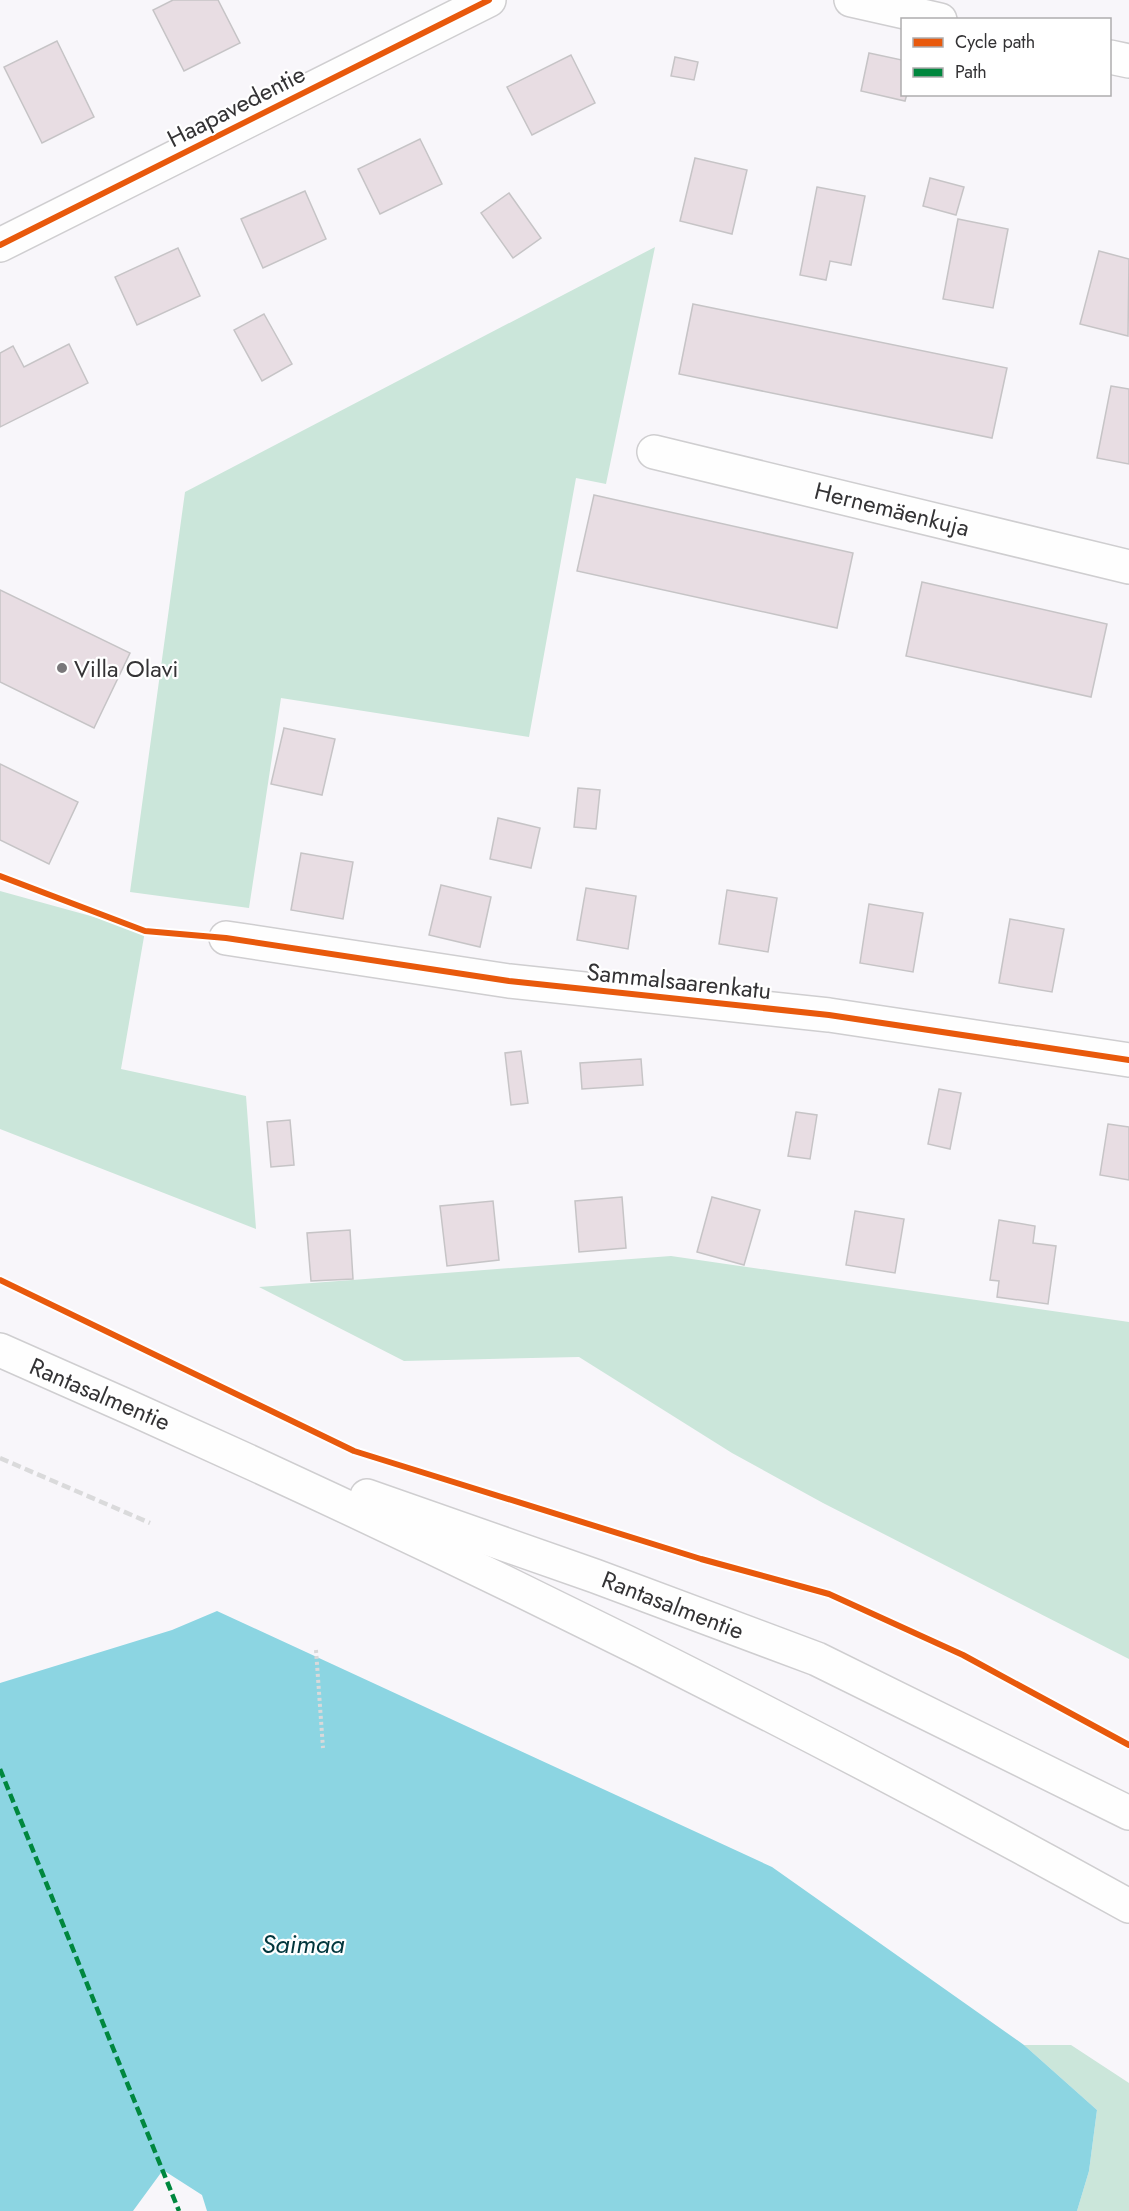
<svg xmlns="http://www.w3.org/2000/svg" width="1129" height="2211" font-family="Jost,sans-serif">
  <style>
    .green { fill: #cbe6da }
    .water { fill: #8cd5e2 }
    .building { fill: #e8dde3; stroke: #c6c4c6; stroke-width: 1.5 }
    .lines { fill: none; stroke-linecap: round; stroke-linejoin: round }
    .minor-casing { stroke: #cfced0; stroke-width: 36 }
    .highway-casing { stroke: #cfced0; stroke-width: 36 }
    .path { stroke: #d9d9da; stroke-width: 4; stroke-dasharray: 3 3; stroke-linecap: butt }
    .minor { stroke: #fefefe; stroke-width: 33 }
    .highway { stroke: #fefefe; stroke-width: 33 }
    .rail { stroke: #dadadb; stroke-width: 4.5; stroke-dasharray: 9 4.5; stroke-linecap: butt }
    .quiet { stroke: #00873e; stroke-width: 4.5; stroke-dasharray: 9 4.5; stroke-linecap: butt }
    .cycleway-casing { stroke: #fff; stroke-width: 10 }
    .cycleway { stroke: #e8590c; stroke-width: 6 }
    .poi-dot { fill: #79777a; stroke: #fff; stroke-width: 2 }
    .labels { text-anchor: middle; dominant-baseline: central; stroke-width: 4.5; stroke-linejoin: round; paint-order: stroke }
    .street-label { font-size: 24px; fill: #343335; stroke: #fff }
    .poi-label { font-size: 24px; fill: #343335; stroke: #fff; text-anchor: start }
    .water-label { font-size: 26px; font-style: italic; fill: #01363d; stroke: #fff }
  </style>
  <rect width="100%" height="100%" fill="#f8f6fa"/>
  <g class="green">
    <path d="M 655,247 L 606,484 L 576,478 L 529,737 L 281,698 L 249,908 L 130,892 L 185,492 Z"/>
    <path d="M 0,891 L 145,931 L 121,1069 L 246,1096 L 256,1229 L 0,1129 Z"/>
    <path d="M 671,1256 L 1129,1322 L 1129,1659 L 823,1503 L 732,1453 L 579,1357 L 404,1361 L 259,1287 Z"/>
    <path d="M 1024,2045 L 1071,2045 L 1129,2083 L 1129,2211 L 1077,2211 L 1089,2171 L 1097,2110 Z"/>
  </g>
  <path class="water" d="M 217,1611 L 772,1867 L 1024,2045 L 1097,2110 L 1089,2171 L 1077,2211 L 207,2211 L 202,2195 L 163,2170 L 133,2211 L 0,2211 L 0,1683 L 172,1630 Z"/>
  <g class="building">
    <path d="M 173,0 L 218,0 L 240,43 L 184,71 L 153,10 Z"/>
    <path d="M 57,41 L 94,117 L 42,143 L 4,67 Z"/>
    <path d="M 869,53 L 902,60 L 902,94 L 907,94 L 905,101 L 861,91 Z"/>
    <path d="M 571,55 L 595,103 L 532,135 L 507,87 Z"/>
    <path d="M 675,57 L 698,62 L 694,80 L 671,76 Z"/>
    <path d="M 420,139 L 442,184 L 380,214 L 358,169 Z"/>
    <path d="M 695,158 L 747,170 L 732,234 L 680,221 Z"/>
    <path d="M 930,178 L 964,187 L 956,215 L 923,206 Z"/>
    <path d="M 817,187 L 865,196 L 851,265 L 830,261 L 826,280 L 800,275 Z"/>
    <path d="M 305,191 L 326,239 L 263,268 L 241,219 Z"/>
    <path d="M 509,193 L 541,238 L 513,258 L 481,213 Z"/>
    <path d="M 958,219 L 1008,229 L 993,308 L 943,299 Z"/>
    <path d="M 178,248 L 200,296 L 137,325 L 115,277 Z"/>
    <path d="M 1099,251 L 1129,259 L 1128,336 L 1080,324 Z"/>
    <path d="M 693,304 L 1007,368 L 992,438 L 679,374 Z"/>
    <path d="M 264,314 L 292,364 L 262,381 L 234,330 Z"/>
    <path d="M 69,344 L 88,383 L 0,427 L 0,353 L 13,346 L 24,367 Z"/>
    <path d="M 1111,386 L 1129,389 L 1129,464 L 1097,458 Z"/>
    <path d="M 594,495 L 853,553 L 837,628 L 577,571 Z"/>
    <path d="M 922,582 L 1107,624 L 1091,697 L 906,656 Z"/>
    <path d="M 0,590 L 130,653 L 94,728 L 0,682 Z"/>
    <path d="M 284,728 L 335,739 L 322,795 L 271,784 Z"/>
    <path d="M 0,764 L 78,802 L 49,864 L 0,840 Z"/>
    <path d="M 578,788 L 600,790 L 596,829 L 574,827 Z"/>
    <path d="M 498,818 L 540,828 L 531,868 L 490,859 Z"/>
    <path d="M 301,853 L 353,862 L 343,919 L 291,910 Z"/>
    <path d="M 441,885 L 491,897 L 480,947 L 429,935 Z"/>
    <path d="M 586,888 L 636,896 L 628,949 L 577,940 Z"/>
    <path d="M 727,890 L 777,898 L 768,952 L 719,944 Z"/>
    <path d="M 869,904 L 923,913 L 913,972 L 860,963 Z"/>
    <path d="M 1010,919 L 1064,929 L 1052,992 L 999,983 Z"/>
    <path d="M 521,1051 L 528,1103 L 511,1105 L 505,1053 Z"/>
    <path d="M 641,1059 L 643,1085 L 582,1089 L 580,1063 Z"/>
    <path d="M 939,1089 L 961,1093 L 950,1149 L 928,1144 Z"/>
    <path d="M 796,1112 L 817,1115 L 810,1159 L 788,1156 Z"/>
    <path d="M 290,1120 L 294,1165 L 271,1167 L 267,1122 Z"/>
    <path d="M 1108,1124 L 1129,1127 L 1129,1180 L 1100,1175 Z"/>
    <path d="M 622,1197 L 626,1248 L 579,1252 L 575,1201 Z"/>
    <path d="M 712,1197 L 760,1210 L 744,1265 L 697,1252 Z"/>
    <path d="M 493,1201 L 499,1260 L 447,1266 L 440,1206 Z"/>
    <path d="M 855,1211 L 904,1219 L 895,1273 L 846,1265 Z"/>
    <path d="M 999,1220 L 1035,1226 L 1033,1243 L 1056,1246 L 1048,1304 L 997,1297 L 999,1281 L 990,1280 Z"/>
    <path d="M 350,1230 L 353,1279 L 311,1281 L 307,1233 Z"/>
  </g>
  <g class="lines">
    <defs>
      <g id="minor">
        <path d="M 851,0 L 940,20"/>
        <path d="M 1110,57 L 1129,61"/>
        <path d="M 0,245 L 489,0"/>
        <path d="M 654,452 L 1129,567"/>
        <path d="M 226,938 L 509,981 L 829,1015 L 1129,1060"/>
      </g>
      <g id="highway">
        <path d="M 0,1350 C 385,1518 762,1703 1129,1906"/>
        <path d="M 367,1496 L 595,1576 L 817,1659 L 1129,1813"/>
      </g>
    </defs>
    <use href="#minor" class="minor-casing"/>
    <use href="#highway" class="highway-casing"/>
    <path class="path" d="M 316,1650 L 323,1748"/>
    <use href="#minor" class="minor"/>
    <use href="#highway" class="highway"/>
    <path class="rail" d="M 0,1458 L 150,1523"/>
    <path class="quiet" d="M 0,1769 L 179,2211"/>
    <defs>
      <g id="cycleway">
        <path d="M 0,245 L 489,0"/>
        <path d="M 0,876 L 145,931 L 226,938 L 509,981 L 829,1015 L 1129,1060"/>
        <path d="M 0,1280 L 354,1451 L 701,1559 L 829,1594 L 963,1655 L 1129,1745"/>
      </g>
    </defs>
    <use href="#cycleway" class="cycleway-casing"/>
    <use href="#cycleway" class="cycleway"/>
  </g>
  <circle class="poi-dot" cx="62" cy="668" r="6"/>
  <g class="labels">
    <g class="street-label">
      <text transform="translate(236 106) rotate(-27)">Haapavedentie</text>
      <text transform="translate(892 509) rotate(14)">Hernemäenkuja</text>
      <text transform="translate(679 981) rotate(6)">Sammalsaarenkatu</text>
      <text transform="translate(100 1394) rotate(23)">Rantasalmentie</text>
      <text transform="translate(673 1605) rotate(21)">Rantasalmentie</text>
    </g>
    <g class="poi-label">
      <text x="74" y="668">Villa Olavi</text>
    </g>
    <g class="water-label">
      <text x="303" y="1944">Saimaa</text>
    </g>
  </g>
  <rect x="901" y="18" width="210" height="78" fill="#ffffff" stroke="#aeadae" stroke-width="1.5"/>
  <rect x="913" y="38" width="30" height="9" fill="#e8590c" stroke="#aeadae" stroke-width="1.5"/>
  <text x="955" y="48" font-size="18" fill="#343335">Cycle path</text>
  <rect x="913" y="68" width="30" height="9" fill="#00873e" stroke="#aeadae" stroke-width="1.5"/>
  <text x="955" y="78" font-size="18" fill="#343335">Path</text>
</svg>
